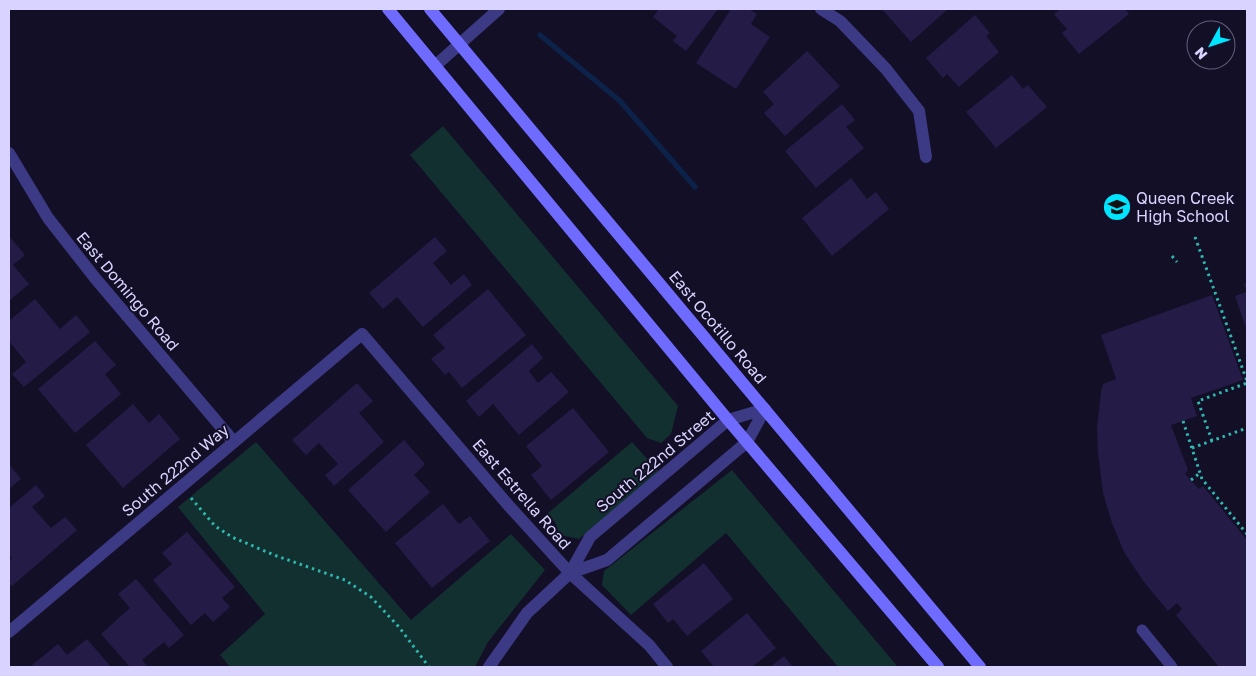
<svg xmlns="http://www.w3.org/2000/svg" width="1256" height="676" font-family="'Golos Text',sans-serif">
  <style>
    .green { fill: #12302f }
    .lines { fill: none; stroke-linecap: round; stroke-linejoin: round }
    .stream { stroke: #0c2248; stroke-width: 5.5 }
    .building { fill: #241b47 }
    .path { stroke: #2fb8b0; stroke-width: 3; stroke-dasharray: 2.5 4; stroke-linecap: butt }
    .service { stroke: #3d3a85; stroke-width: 11 }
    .minor { stroke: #3d3a85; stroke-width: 12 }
    .secondary { stroke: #6f6bff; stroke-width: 12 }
    .labels { text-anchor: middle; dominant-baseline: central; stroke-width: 4; stroke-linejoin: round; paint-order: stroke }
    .poi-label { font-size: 16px; fill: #d9d4ff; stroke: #130f26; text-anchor: start }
    .street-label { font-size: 16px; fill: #d9d4ff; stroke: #130f26 }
  </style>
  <rect width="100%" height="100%" fill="#130f26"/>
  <g class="green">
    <path d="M 443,126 L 678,406 L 671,434 L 661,443 L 647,438 L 410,155 Z"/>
    <path d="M 256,442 L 411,620 L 511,534 L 545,570 L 488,642 L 475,667 L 230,667 L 220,655 L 265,614 L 178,507 Z"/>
    <path d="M 632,442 L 659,472 L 579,539 L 560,535 L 555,522 L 547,514 Z"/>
    <path d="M 732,470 L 898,667 L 838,667 L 726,533 L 631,615 L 602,585 L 604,571 Z"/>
  </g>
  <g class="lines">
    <path class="stream" d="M 540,35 L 620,101 L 695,187"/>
  </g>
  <g class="building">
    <path d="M 659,9 L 718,9 L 686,51 L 673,41 L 677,36 L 653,17 Z"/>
    <path d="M 731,9 L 749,9 L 757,14 L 751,24 L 770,37 L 736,89 L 696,63 Z"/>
    <path d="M 882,9 L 948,9 L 911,42 Z"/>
    <path d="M 1061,9 L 1125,9 L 1129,14 L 1079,54 L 1062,33 L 1067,29 L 1054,14 Z"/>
    <path d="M 975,15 L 990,33 L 986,36 L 999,52 L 959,87 L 947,74 L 943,78 L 926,58 Z"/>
    <path d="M 807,51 L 840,86 L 785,136 L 764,113 L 774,104 L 763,92 Z"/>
    <path d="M 1012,75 L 1023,89 L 1028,85 L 1047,107 L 996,148 L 966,112 Z"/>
    <path d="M 842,104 L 855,120 L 846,127 L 864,148 L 816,188 L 785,151 Z"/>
    <path d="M 851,178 L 867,199 L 876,192 L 889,209 L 832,256 L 802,218 Z"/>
    <path d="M 9,236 L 25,255 L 13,265 L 29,284 L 9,301 Z"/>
    <path d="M 435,237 L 447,251 L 433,263 L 451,285 L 464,274 L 472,285 L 423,327 L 397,297 L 383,309 L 369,293 Z"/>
    <path d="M 1247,283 L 1247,331 L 1235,296 L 1247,292 L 1244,284 Z"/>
    <path d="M 488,289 L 526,335 L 462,388 L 449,372 L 445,375 L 431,359 L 445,348 L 433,335 Z"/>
    <path d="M 1212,295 L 1243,380 L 1191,398 L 1197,416 L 1171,425 L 1188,470 L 1185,474 L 1199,489 L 1203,486 L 1247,540 L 1247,667 L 1219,667 L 1176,615 L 1182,609 L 1177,603 L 1168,611 L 1144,582 L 1124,552 L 1112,523 L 1103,493 L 1098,453 L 1097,427 L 1101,392 L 1103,384 L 1116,379 L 1101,335 Z"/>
    <path d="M 35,299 L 60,329 L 76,315 L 90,332 L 24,387 L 12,374 L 26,362 L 9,341 L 9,321 Z"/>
    <path d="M 95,341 L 116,365 L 105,374 L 121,394 L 75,433 L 38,389 Z"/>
    <path d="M 532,344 L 543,358 L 529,371 L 538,383 L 551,372 L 569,392 L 519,435 L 493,404 L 479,417 L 466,401 Z"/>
    <path d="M 357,383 L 373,401 L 359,413 L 384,442 L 334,486 L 325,475 L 338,464 L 319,443 L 306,455 L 292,440 Z"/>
    <path d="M 133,404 L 149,423 L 159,414 L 180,439 L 123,488 L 86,445 Z"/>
    <path d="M 573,408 L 609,452 L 551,500 L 531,475 L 542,466 L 526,446 Z"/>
    <path d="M 404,440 L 425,464 L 414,475 L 430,492 L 386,532 L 348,490 Z"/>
    <path d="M 9,464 L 21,479 L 9,489 Z"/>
    <path d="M 36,485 L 45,496 L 32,507 L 51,528 L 65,517 L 77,530 L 12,586 L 9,583 L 9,561 L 12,558 L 9,553 L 9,508 Z"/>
    <path d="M 443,504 L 459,524 L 470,516 L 490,541 L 432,588 L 395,543 Z"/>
    <path d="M 187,532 L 235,587 L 222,598 L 230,607 L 213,622 L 205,613 L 191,625 L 153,580 L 172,564 L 162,553 Z"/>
    <path d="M 704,563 L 733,599 L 687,636 L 673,619 L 668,623 L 653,604 Z"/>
    <path d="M 136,579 L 184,635 L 169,648 L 164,642 L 142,660 L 148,667 L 130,667 L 101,634 L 130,608 L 118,594 Z"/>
    <path d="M 747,613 L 776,648 L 752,667 L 714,667 L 701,651 Z"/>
    <path d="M 87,639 L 111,667 L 35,667 L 32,665 L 58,644 L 67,655 Z"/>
    <path d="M 784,656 L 793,667 L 770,667 Z"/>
  </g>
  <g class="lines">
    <g class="path">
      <path d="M 1195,237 L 1247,381"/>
      <path d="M 1172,256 L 1177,262"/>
      <path d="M 1183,421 L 1202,479 L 1247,534"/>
      <path d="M 1212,441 L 1198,401 L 1247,383"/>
      <path d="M 1192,448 L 1247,428"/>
      <path d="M 1191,480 L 1200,473"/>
      <path d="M 191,498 L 215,526 L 232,537 L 274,555 L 345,580 L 371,597 L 399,627 L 429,667"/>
    </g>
    <path class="service" d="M 1142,630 L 1172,667"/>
    <g class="minor">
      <path d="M 821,9 L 840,21 L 886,69 L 919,111 L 926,157"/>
      <path d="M 436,65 L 499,9"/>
      <path d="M 9,153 L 48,218 L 95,278 L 234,442"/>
      <path d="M 570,573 L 607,560 L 747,442 L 765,409"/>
      <path d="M 9,632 L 362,334 L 509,506 L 570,573 L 649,645 L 667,667"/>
      <path d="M 489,667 L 527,613 L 570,573 L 590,537 L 728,420 L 765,409"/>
    </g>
    <g class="secondary">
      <path d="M 388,9 L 728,420 L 938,667"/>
      <path d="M 430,9 L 980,667"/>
    </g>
  </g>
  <defs>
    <symbol id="school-disc" viewBox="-11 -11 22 22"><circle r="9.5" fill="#00e5ff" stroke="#130f26"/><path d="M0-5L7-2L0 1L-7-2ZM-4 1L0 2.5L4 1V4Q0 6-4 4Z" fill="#111"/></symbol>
  </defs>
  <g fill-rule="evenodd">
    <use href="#school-disc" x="1101" y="191" width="32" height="32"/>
  </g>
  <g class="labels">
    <g class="poi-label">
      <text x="1136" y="198">Queen Creek<tspan x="1136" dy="18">High School</tspan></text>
    </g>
    <g class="street-label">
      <text transform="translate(128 291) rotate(50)">East Domingo Road</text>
      <text transform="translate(718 327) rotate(50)">East Ocotillo Road</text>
      <text transform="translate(655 461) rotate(-40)">South 222nd Street</text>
      <text transform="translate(175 470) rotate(-40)">South 222nd Way</text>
      <text transform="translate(522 494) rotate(49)">East Estrella Road</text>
    </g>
  </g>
  <rect width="1256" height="676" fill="none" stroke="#d9d4ff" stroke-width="20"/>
  <g transform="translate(1211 45) rotate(230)"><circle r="24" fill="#130f26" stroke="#625e7d"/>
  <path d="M0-4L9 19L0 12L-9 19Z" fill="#00e5ff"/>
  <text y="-8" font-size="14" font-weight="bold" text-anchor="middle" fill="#d9d4ff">N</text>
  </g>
</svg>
